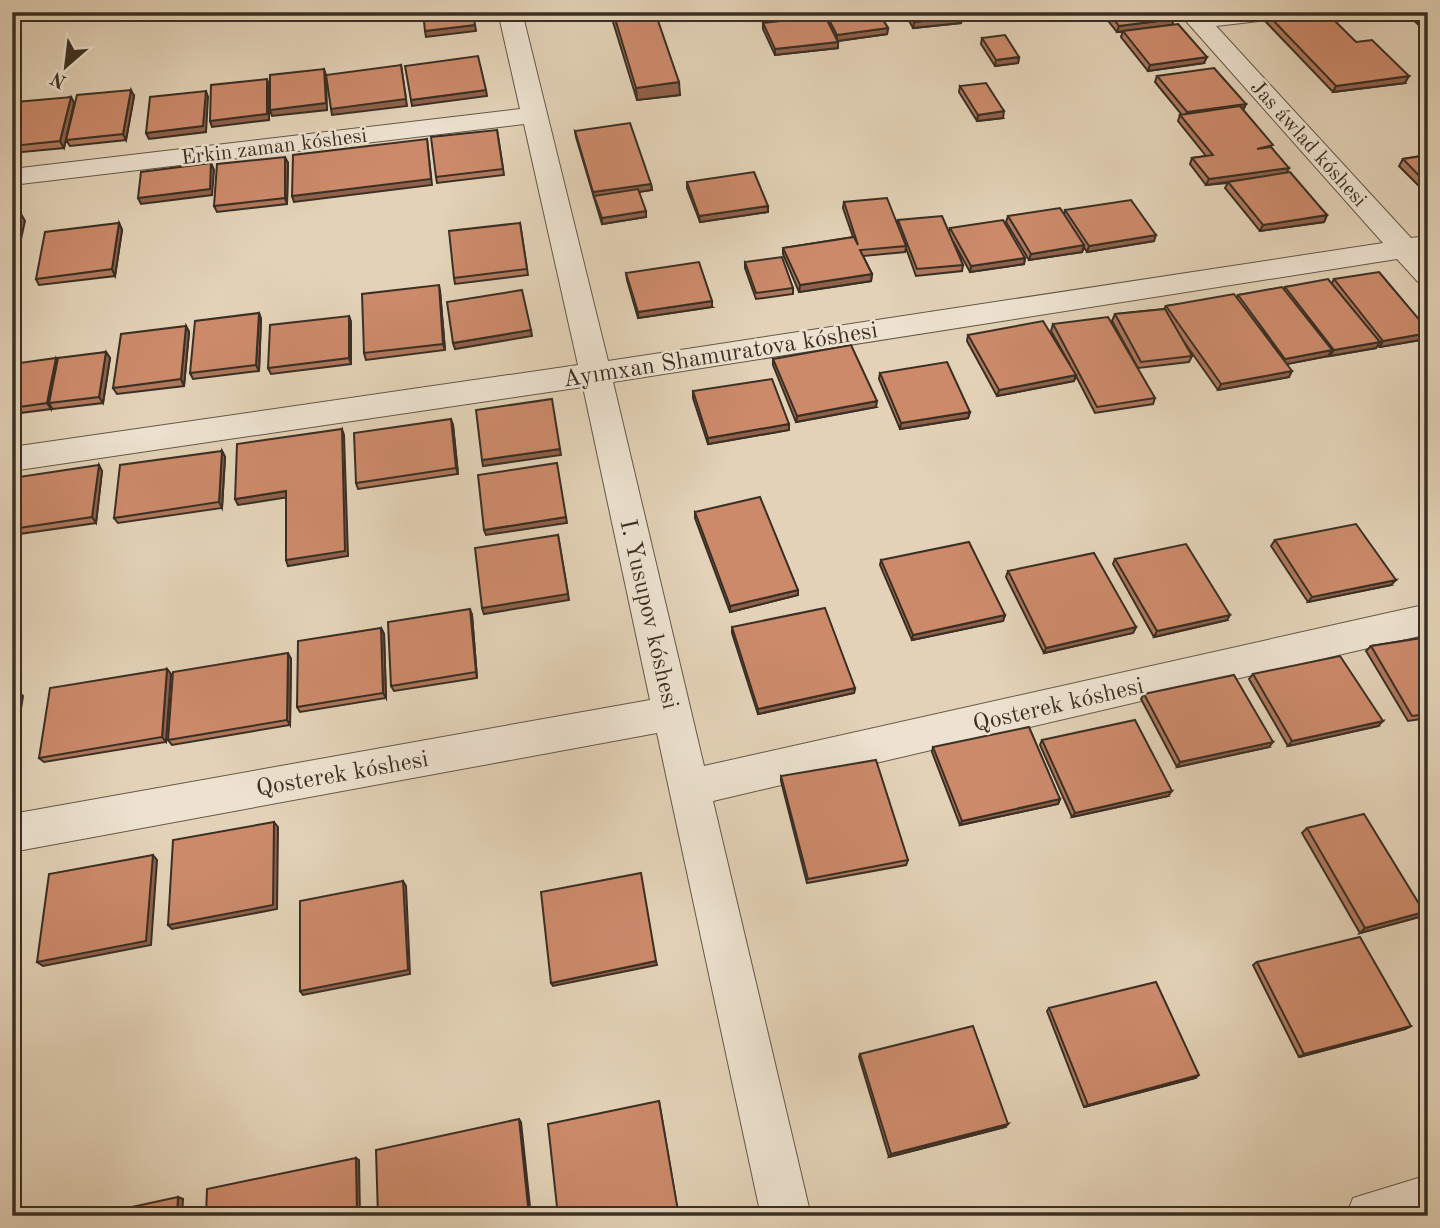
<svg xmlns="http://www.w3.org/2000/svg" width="1440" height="1228" viewBox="0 0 1440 1228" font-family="'Old Standard TT',serif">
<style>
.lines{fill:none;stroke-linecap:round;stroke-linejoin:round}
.street-casing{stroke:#645849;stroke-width:2}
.street{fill:#ede2d0;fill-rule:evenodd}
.wall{fill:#af775c;stroke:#3a2f24;stroke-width:2}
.shaded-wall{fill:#8f614b;stroke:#3a2f24;stroke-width:2}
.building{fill:#cc8a6b;stroke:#3a2f24;stroke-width:2}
.labels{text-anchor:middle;stroke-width:5;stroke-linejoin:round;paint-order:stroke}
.far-street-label{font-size:21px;fill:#3a2f24;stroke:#ede2d0}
.street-label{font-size:24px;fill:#3a2f24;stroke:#ede2d0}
</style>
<rect width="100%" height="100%" fill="#e3d2b7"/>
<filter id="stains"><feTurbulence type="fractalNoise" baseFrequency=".00286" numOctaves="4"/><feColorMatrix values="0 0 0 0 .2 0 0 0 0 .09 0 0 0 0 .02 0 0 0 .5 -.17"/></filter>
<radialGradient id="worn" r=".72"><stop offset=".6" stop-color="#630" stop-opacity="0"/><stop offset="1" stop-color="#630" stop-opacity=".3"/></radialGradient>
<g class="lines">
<defs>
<path id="street" d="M498,12H522L608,361L1383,243L1178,12H1289L1285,17L1277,19L1216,26L1411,238L1428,236V284L1418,282L1397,259L613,382L704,766L1428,604V634L713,801L811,1216H761L657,733L12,852V814L650,700L583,387L12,471V447L578,365L524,124L12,185V169L520,109Z
M1428,1175V1216H1346L1353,1198Z"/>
</defs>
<use href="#street" class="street-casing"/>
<use href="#street" class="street"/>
</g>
<path class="wall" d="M12,12H37L12,14Z
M610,12H655L680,95L637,100Z
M821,12H878L888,28L887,34L838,41V48L775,55L763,29V23L823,16Z
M904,12H959L962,17L961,23L913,28Z
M1101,12H1168L1174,19L1172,25L1204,63L1148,71L1121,37L1123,31L1135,29L1117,32Z
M1405,12H1428V34Z
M1269,16L1356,42L1405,83L1333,92L1266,22Z
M982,38L1019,57L1018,63L995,66L981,44Z
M1157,76L1246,104L1243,110L1272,148L1287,172L1327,215L1324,222L1260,231L1225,188L1228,183L1206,185L1190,164L1192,158L1206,156L1178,121L1180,115H1182L1155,82Z
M960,86L1003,118L977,121L959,92Z
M134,96L126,140L70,146L66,140Z
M71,97L74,103L64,148L12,153V114Z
M497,130L504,175L437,183L436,177Z
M575,131L651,184L652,190L639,192L646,217L602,224L576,137Z
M1428,155V195L1399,166L1403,159Z
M288,163L287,204L217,212L214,206Z
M687,182L768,206V212L700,222L687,188Z
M844,202L897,225L898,220L949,232L950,228L1025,258L1024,264L970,272L953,241L963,265L962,271L916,276L906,248L905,252L863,256L872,274L871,281L799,292L783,254V248L853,237L843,208Z
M1065,210L1154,241L1087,252L1084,247L1082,252L1029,260L1006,222L1008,216L1064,215Z
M119,223L122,230L115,276L39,285L36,279Z
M520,223L528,275L455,284L454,278Z
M745,262L793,288V294L756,299L745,268Z
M626,273L712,307L638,318L627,280Z
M1334,279L1428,330V337L1426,339L1380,347L1378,345L1376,348L1330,356L1329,355L1328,356L1287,364L1289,377L1218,390L1180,336L1192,356L1189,362L1138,368L1112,321L1115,314L1164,309L1166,306L1237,297L1238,295L1284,289L1285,287L1332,283Z
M440,291L445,350L366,360L364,353Z
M259,313L261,319L259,371L193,379L190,373Z
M349,316L351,322V364L271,374L268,368Z
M1053,324L1155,398L1153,404L1095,413L1076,376L1074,381L997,396L967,341L968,335L1069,363L1051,331Z
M186,326L189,332L184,386L117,394L113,388Z
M106,352L110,358L103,403L53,409L51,407V409L12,414V364L58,361Z
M773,359L876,407L796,422L773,365Z
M880,373L970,412L968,418L900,429L879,379Z
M693,391L789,424V430L708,444L693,398Z
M453,425L458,474L358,489L356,483Z
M222,451L225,457L222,508L118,523L114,518Z
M102,471L96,523L12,535V478Z
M695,512L798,590V595L730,612L695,518Z
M1275,540L1391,585L1308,602L1271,546Z
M1115,559L1227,620L1154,637L1113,564Z
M881,560L1005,615L1003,621L912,640L880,565Z
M1008,571L1136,627L1133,633L1044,653L1006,577Z
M472,615L477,678L394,691L391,686Z
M732,627L855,688L854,693L758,714L732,633Z
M381,628L384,634L386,698L300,712L297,707Z
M1428,637V718L1408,721L1366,651L1371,646Z
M291,659L290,725L172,745L168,740Z
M167,669L171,674L166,742L44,762L39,758Z
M1253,674L1378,726L1288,746L1249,679Z
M1144,694L1269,747L1177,767L1141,699Z
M1042,740L1168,796L1072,817L1040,745Z
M933,747L1060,799L1058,804L960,825L932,752Z
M781,776L908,860L906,865L807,883L781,781Z
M1307,828L1419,917L1360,933L1302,833Z
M1257,962L1411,1026L1405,1029L1299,1057L1253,965Z
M1049,1008L1195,1078L1084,1107L1047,1011Z
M860,1054L1005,1127L889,1157L859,1057Z"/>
<path class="shaded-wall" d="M962,17L961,23L913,28L914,22Z
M1174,19L1172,25L1117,32L1119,26Z
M475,25L476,31L426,37L425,31Z
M888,28L887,34L837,41V35Z
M838,42V48L775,55V49Z
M1019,57L1018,63L995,66L996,60Z
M1207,57L1204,63L1148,71L1150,65Z
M401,65L407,106L332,115L331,109Z
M324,69L326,75L327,110L272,116L270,110Z
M1409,76L1405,83L1333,92L1336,86Z
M267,79L269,85V120L212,127L210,121Z
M679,82L680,95L637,100L636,88Z
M131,90L134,96L126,140L123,134Z
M486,90L487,96L412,106L411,100Z
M206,91L208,97L206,132L149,139L146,133Z
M71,97L74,103L64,148L60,141Z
M1246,104L1243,110L1185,118L1187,112Z
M1004,111L1003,118L977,121L978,115Z
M427,139L432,185L294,202L292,196Z
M285,157L288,163L287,204L285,198Z
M211,163L214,170L212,195L141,204L138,198Z
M1289,168L1286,174L1206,185L1209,179Z
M651,184L652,190L594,198L593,192Z
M768,206V212L700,222L699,216Z
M646,211V217L602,224V218Z
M21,214L25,221L15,266L12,262V254Z
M1327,215L1324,222L1260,231L1263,225Z
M119,223L122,230L115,276L112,269Z
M1156,235L1154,241L1087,252L1089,246Z
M1084,245L1082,252L1029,260L1031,254Z
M1025,258L1024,264L970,272L971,266Z
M872,274L871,281L799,292L800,285Z
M439,285L440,291L445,350L443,344Z
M712,301V307L638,318V312Z
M259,313L261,319L259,371L256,365Z
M349,316L351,322V364L349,358Z
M186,326L189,332L184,386L181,379Z
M531,330L532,336L455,349L453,343Z
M1428,333L1426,339L1380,347L1383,341Z
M1380,342L1376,348L1330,356L1334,350Z
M1332,350L1328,356L1282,365L1285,359Z
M106,352L110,358L103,403L99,397Z
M56,358L60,364L49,403L51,407V409L47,403Z
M1292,371L1289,377L1218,390L1221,384Z
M1076,375L1074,381L997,396L999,390Z
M877,401L876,407L796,422L797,416Z
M970,412L968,418L900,429L901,423Z
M451,419L453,425L458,474L456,468Z
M789,424V430L708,444V438Z
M342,429L344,435L348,556L288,566L286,560Z
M560,449L561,455L483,466L482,460Z
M222,451L225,457L222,508L219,502Z
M99,465L102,471L96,523L92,517Z
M286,491L289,497L238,505L235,499Z
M566,517L567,523L486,535L484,530Z
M558,535L569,600L484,614L482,608Z
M1396,580L1391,585L1308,602L1312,597Z
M798,590V595L730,612V606Z
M470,609L472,615L477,678L476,672Z
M1005,615L1003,621L912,640L913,635Z
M1230,615L1227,620L1154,637L1157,631Z
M1136,627L1133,633L1044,653L1046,648Z
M381,628L384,634L386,698L383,693Z
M288,653L291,659L290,725L287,720Z
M167,669L171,674L166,742L162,737Z
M855,688L854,693L758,714V709Z
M18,691L23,696L12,766V727Z
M1383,721L1378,726L1288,746L1292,741Z
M1273,742L1269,747L1177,767L1180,762Z
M1172,791L1168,796L1072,817L1075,813Z
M1060,799L1058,804L960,825L962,821Z
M274,822L278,827L277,909L172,929L168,925Z
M153,855L157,860L151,945L43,966L37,962Z
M403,881L406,886L410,974L303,995L300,991Z
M1424,912L1419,917L1360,933L1365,928Z
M656,961L657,965L553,986L551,983Z
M1411,1026L1405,1029L1299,1057L1304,1054Z
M1199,1075L1195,1078L1084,1107L1088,1105Z
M659,1101L678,1213L666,1216H657Z
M519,1119L521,1122L531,1216H529Z
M1008,1124L1005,1127L889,1157L891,1154Z
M356,1158L359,1160L360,1216H357Z
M178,1197L183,1199L182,1216H177Z"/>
<path class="building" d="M423,12H473L475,25L425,31Z
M613,12H655L679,82L636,88Z
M825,12H878L888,28L837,35Z
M908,12H959L962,17L914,22Z
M1108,12H1168L1174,19L1119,26Z
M1299,12H1326L1356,42L1372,40L1409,76L1336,86L1269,16Z
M1414,12H1428V25Z
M825,16L838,42L775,49L763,23Z
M1178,24L1207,57L1150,65L1123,31Z
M1005,35L1019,57L996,60L982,38Z
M478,56L486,90L411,100L405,66Z
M401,65L406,99L331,109L326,75Z
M1214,68L1246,104L1187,112L1157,76Z
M324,69L326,103L270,110V75Z
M267,79V114L210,121L211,85Z
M986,83L1004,111L978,115L960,86Z
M131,90L123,134L66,140L77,95Z
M206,91L203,126L146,133L150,97Z
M71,97L60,141L12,146V114L16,102Z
M1240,106L1273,145L1257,149L1271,147L1289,168L1209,179L1192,158L1213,155L1180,115Z
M630,123L651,184L593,192L575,131Z
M497,130L503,169L436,177L431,137Z
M427,139L431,179L292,196L293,155Z
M1428,155V185L1403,159Z
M285,157V198L214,206L217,164Z
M211,163L210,189L138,198L141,172Z
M754,172L768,206L699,216L687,182Z
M1290,172L1327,215L1263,225L1228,182Z
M638,189L646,211L602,218L594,196Z
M887,198L906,246L860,250L872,274L800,285L783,248L854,237L858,245L844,202Z
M1131,200L1156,235L1089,246L1065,210Z
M1060,208L1084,245L1031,254L1008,216Z
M21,214L12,254V215Z
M942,216L963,265L917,269L898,220Z
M1003,220L1025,258L971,266L950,228Z
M119,223L112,269L36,279L45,232Z
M520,223L527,269L454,278L449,231Z
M782,257L793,288L756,293L745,262Z
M699,262L712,301L638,312L626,273Z
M1379,272L1428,330V333L1383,341L1334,279Z
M1328,279L1380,342L1334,350L1285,287Z
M439,285L443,344L364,353L362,294Z
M1282,287L1332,350L1285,359L1238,295Z
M522,290L531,330L453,343L447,302Z
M1234,294L1292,371L1221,384L1166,306Z
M1165,309L1192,356L1141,362L1115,314Z
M259,313L256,365L190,373L195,321Z
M349,316V358L268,368L270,325Z
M1108,317L1155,398L1097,407L1053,324Z
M1043,321L1076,375L999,390L968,335Z
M186,326L181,379L113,388L121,334Z
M851,345L877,401L797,416L773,359Z
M106,352L99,397L49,403L58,358Z
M56,358L47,403L12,408V364Z
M947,362L970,412L901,423L880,373Z
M772,379L789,424L708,438L693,391Z
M552,399L560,449L482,460L476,410Z
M451,419L456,468L356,483L354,433Z
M342,429L345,551L286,560V491L235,499L237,444Z
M222,451L219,502L114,518L120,465Z
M557,463L566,517L484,530L478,475Z
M99,465L92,517L12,529V478Z
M760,497L798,590L730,606L695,512Z
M1356,524L1396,580L1312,597L1275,540Z
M558,535L568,594L482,608L475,548Z
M969,542L1005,615L913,635L881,560Z
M1186,544L1230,615L1157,631L1115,559Z
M1094,553L1136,627L1046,648L1008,571Z
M825,608L855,688L758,709L732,627Z
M470,609L476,672L391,686L388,622Z
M381,628L383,693L297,707L298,641Z
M1428,637V714L1412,716L1371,646Z
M288,653L287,720L168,740L173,672Z
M1340,656L1383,721L1292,741L1253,674Z
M167,669L162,737L39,758L50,688Z
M1234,675L1273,742L1180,762L1144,694Z
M18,691L12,727V692Z
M1135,720L1172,791L1075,813L1042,740Z
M1029,727L1060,799L962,821L933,747Z
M876,760L908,860L808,879L781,776Z
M1364,814L1424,912L1365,928L1307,828Z
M274,822L273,905L168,925L173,840Z
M153,855L146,941L37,962L49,874Z
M641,873L656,961L551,983L541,892Z
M403,881L408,970L300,991V901Z
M1360,937L1411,1026L1304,1054L1257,962Z
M1156,982L1199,1075L1088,1105L1049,1008Z
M973,1026L1008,1124L891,1154L860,1054Z
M659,1101L678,1211L657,1216H558L548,1124Z
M519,1119L529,1216H378L376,1150Z
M356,1158L357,1216H206L207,1189Z
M178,1197L177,1216H90Z"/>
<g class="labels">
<g class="far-street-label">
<text transform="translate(1309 143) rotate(48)" y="7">Jas áwlad kóshesi</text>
<text transform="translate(274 146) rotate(-7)" y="7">Erkin zaman kóshesi</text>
</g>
<g class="street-label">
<text transform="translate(720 354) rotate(-9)" y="8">Ayımxan Shamuratova kóshesi</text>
<text transform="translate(650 614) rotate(77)" y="8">I. Yusupov kóshesi</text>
<text transform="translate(1058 704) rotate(-13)" y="8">Qosterek kóshesi</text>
<text transform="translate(342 773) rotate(-10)" y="8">Qosterek kóshesi</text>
</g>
</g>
<rect width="1440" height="1228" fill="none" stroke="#e3d2b7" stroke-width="42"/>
<rect x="14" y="14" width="1412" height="1200" fill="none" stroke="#3a2f24" stroke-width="3.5"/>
<rect x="21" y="21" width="1398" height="1186" fill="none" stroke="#3a2f24" stroke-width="2"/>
<g transform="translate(66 66) rotate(208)" stroke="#ede2d0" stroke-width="5" paint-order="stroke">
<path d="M0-5L12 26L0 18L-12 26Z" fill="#3a2f24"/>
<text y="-10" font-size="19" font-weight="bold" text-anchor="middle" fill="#3a2f24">N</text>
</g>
<rect width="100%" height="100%" filter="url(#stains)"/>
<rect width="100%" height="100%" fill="url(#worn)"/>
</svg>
